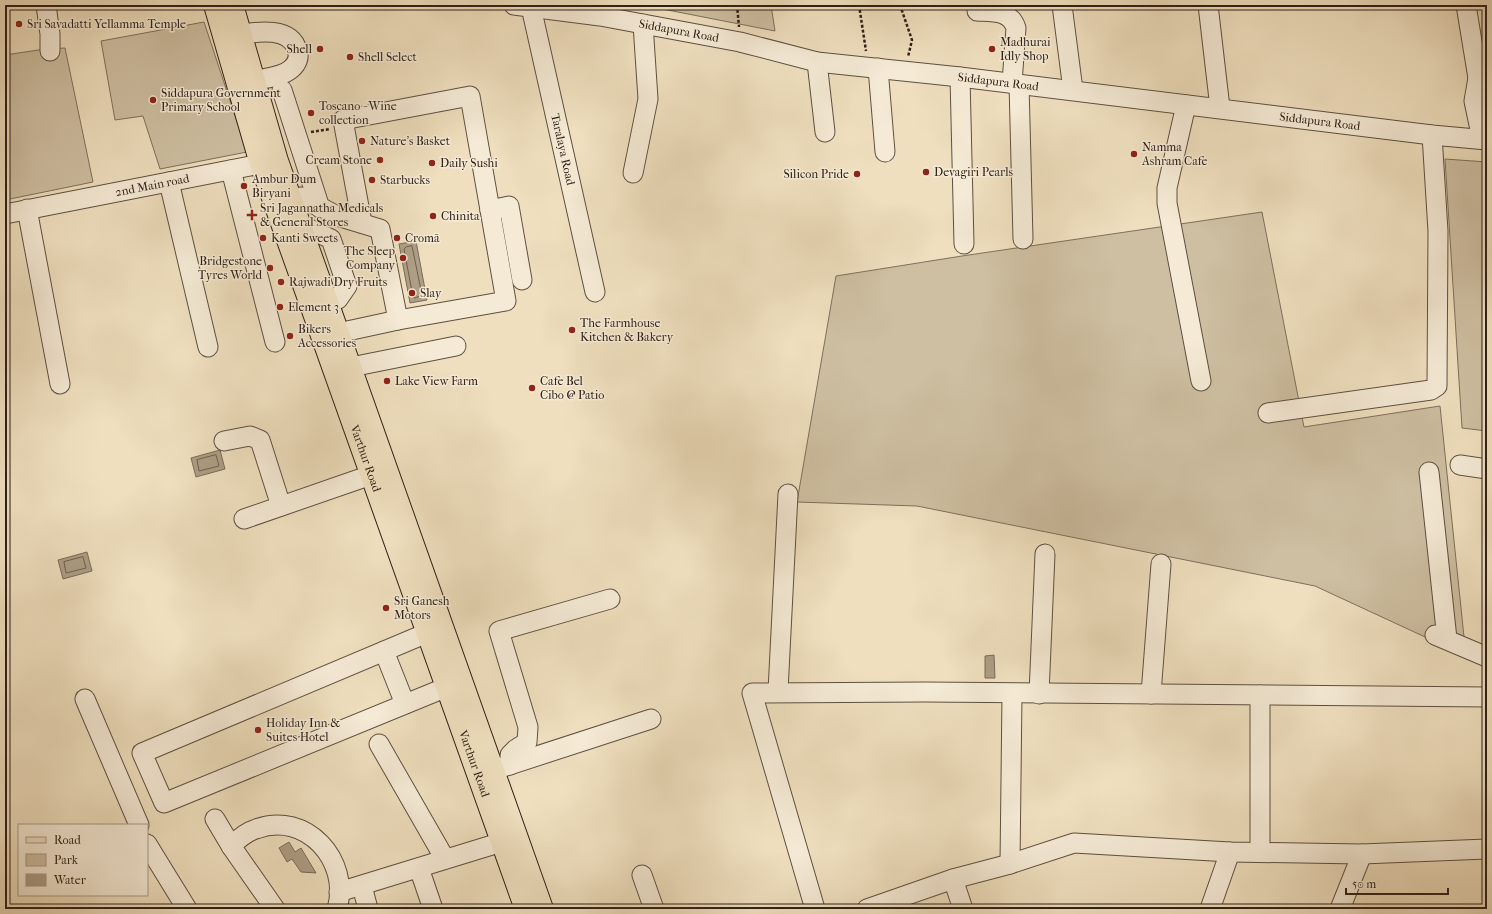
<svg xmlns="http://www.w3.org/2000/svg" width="1492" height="914" viewBox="0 0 1492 914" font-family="'IM FELL French Canon',serif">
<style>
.green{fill:#cebfa2;stroke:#7e705c}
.water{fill:#ad9e85;stroke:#7a6c59}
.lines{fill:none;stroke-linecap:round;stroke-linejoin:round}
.shore{stroke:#6e5f4e;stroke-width:1}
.minor-casing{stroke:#5e5041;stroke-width:21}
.major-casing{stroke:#2e2017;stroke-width:24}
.path{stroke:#2e2017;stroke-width:2.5;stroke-dasharray:3 2;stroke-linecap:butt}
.minor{stroke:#f5ead5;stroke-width:19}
.major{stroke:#efdfbe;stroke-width:22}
.poi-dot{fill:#8f2418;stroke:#f5ead5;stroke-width:1.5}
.labels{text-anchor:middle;stroke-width:3;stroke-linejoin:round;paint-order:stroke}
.poi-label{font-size:12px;fill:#2e2017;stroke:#f5ead5;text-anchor:start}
.street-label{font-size:12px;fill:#2e2017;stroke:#f5ead5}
</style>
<rect width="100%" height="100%" fill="#efdfbe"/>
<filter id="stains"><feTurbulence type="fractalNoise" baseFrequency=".005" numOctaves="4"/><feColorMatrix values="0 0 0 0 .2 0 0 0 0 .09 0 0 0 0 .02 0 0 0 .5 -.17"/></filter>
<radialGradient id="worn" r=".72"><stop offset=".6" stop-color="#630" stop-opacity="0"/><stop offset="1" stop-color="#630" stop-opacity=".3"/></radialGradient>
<path class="green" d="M642,5H771L775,31Z
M204,22L247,152L160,169L143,116L115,120L101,41Z
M65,48L93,182L5,200V55L45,49Z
M1445,159L1487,162V431L1462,428Z
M1262,212L1304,427L1440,406L1466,656L1315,586L917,506L797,502L836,276L962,256Z"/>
<path class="water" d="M416,241L427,300L410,303L399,244Z
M220,450L225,469L196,477L191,458Z
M87,552L92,571L63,579L58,560Z
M994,655L995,678H985V656Z
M289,842L295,852L301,848L316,873L301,872L292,859L287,862L279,848Z"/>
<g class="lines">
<path class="shore" d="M412,246L422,295L415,298L413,297L404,249L406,247Z
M216,455L219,466L199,471L197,460Z
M83,557L86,568L66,573L64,562Z"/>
<defs>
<g id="minor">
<path d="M46,5L50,34V51"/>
<path id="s1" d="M514,5L600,16L740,42L817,62L960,77L1432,135L1487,140"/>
<path d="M1062,5L1073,90"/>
<path d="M1208,5L1220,108"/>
<path d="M1466,5L1478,78L1487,95"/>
<path id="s2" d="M531,7L595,292"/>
<path d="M977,11C993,12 1010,10 1016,28L1012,83"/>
<path d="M240,35C258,31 291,27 297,50C300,57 297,64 291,69C282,77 264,78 253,81"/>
<path d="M817,62L825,132"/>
<path d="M878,68L885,152"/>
<path d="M960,77L964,244"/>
<path d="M1478,78L1474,101L1482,139"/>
<path d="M1019,84L1023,239"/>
<path d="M282,90L320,208"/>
<path d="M1186,105L1167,188V203L1201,381"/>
<path d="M231,170L275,342"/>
<path d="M633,173L648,99L643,24"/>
<path d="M169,182L208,347"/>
<path d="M292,199L301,197L337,216L380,229L398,320L338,333"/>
<path d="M27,209L60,384"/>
<path d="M490,210L509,206L522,280"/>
<path id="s3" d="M5,214L276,161"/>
<path d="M362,223L343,120L470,96L506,301L398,320"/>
<path d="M303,231L312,230L331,239L347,286L338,299L328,304"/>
<path d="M351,367L456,346"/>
<path d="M1268,413L1431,390L1437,386L1438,231L1432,135"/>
<path d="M224,441L250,436L260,440L281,506"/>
<path d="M1460,465L1487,469"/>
<path d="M1429,472L1447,639"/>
<path d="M244,519L371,475"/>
<path d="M427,633L142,753L164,803L447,687"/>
<path d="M1435,635L1487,657"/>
<path d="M384,651L405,704"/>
<path d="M778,691L788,494"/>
<path d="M1039,694L1045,554"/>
<path d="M1151,694L1161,564"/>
<path d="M85,699L139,825"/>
<path d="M379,744L445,859"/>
<path d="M510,765V755L516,749L527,742L528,727L499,631L610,599"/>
<path d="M500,768L651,719"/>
<path d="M215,819L231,846L275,909"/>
<path d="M147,844L187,909"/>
<path d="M231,846C238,839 246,832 256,829C306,810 351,861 337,909"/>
<path d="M1260,852V695"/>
<path d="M1010,864L1012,694"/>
<path d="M419,868L433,909"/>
<path d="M642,875L654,909"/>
<path d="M953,879L963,909"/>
<path d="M362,886L368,909"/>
<path d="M339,892L502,842"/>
<path d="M815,909L752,693L924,692L1487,697"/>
<path d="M867,909L953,879L1010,864L1074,843L1230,852L1362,854L1487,849"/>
<path d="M1210,909L1230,852"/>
<path d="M1340,909L1362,854"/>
</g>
<g id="major">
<path id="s4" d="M215,5L261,164L526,909"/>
<path d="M232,5L277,161L542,909"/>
</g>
</defs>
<use href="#minor" class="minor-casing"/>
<use href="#major" class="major-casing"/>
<path class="path" d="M737,5L739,27
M859,5L866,51
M900,5L912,40L908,57
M311,132L330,129"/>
<use href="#minor" class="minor"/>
<use href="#major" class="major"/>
</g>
<g class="poi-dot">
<circle cx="19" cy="24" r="4"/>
<circle cx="320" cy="49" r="4"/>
<circle cx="992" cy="49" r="4"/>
<circle cx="350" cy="57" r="4"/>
<circle cx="153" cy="100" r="4"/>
<circle cx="311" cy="113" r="4"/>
<circle cx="362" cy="141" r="4"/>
<circle cx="1134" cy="154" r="4"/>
<circle cx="380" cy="160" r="4"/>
<circle cx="432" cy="163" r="4"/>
<circle cx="926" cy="172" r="4"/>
<circle cx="857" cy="174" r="4"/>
<circle cx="372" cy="180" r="4"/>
<circle cx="244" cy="186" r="4"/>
<path d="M250 209h4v4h4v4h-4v4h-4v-4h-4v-4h4z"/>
<circle cx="433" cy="216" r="4"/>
<circle cx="263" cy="238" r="4"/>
<circle cx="397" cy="238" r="4"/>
<circle cx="403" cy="258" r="4"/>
<circle cx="270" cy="268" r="4"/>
<circle cx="281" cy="282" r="4"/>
<circle cx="412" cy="293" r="4"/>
<circle cx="280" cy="307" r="4"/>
<circle cx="572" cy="330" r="4"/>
<circle cx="290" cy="336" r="4"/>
<circle cx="387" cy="381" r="4"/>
<circle cx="532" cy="388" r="4"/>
<circle cx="386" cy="608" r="4"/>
<circle cx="258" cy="730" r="4"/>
</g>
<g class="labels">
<g class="poi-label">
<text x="27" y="28">Sri Savadatti Yellamma Temple</text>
<text x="1000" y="46">Madhurai<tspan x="1000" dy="14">Idly Shop</tspan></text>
<text x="312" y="53" text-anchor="end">Shell</text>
<text x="358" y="61">Shell Select</text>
<text x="161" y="97">Siddapura Government<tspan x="161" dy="14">Primary School</tspan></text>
<text x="319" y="110">Toscano - Wine<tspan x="319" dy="14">collection</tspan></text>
<text x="370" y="145">Nature's Basket</text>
<text x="1142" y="151">Namma<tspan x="1142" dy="14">Ashram Cafe</tspan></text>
<text x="372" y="164" text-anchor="end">Cream Stone</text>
<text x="440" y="167">Daily Sushi</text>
<text x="934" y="176">Devagiri Pearls</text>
<text x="849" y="178" text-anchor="end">Silicon Pride</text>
<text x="252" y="183">Ambur Dum<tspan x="252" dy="14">Biryani</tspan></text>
<text x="380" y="184">Starbucks</text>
<text x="260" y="212">Sri Jagannatha Medicals<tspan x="260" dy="14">&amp; General Stores</tspan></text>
<text x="441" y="220">Chinita</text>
<text x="271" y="242">Kanti Sweets</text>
<text x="405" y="242">Cromā</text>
<text x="395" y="255" text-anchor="end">The Sleep<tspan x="395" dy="14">Company</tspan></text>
<text x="262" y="265" text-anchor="end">Bridgestone<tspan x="262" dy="14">Tyres World</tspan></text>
<text x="289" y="286">Rajwadi Dry Fruits</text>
<text x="420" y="297">Slay</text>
<text x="288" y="311">Element 3</text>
<text x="580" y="327">The Farmhouse<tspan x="580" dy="14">Kitchen &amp; Bakery</tspan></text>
<text x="298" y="333">Bikers<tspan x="298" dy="14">Accessories</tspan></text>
<text x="395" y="385">Lake View Farm</text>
<text x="540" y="385">Cafe Bel<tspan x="540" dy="14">Cibo @ Patio</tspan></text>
<text x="394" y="605">Sri Ganesh<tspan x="394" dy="14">Motors</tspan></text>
<text x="266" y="727">Holiday Inn &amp;<tspan x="266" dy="14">Suites Hotel</tspan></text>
</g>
<g class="street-label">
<text dy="4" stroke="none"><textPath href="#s1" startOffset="167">Siddapura Road</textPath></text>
<text dy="4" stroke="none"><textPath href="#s1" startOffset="491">Siddapura Road</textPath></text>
<text dy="4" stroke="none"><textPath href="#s1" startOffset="815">Siddapura Road</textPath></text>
<text dy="4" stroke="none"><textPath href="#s2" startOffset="146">Taralaya Road</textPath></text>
<text dy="4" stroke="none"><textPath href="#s3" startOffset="150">2nd Main road</textPath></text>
<text dy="4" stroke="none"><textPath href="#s4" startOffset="478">Varthur Road</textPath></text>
<text dy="4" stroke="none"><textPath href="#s4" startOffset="802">Varthur Road</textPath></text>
</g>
</g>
<rect width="1492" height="914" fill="none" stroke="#efdfbe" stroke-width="20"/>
<rect x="6" y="6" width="1480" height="902" fill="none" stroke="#2e2017" stroke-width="2"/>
<rect x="10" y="10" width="1472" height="894" fill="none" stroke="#2e2017"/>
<rect x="18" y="824" width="130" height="72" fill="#f5ead5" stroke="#a59989"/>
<rect x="26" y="837" width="20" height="6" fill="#efdfbe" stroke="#a59989"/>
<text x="54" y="844" font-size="12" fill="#2e2017">Road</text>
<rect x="26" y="854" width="20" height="12" fill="#cebfa2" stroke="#a59989"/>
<text x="54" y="864" font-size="12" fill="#2e2017">Park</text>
<rect x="26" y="874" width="20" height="12" fill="#ad9e85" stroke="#a59989"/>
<text x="54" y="884" font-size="12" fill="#2e2017">Water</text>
<path d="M1346 888v6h102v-6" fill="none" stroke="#2e2017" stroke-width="2"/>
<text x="1352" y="888" font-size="12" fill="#2e2017" stroke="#f5ead5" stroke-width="3" paint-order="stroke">50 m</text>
<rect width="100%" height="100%" filter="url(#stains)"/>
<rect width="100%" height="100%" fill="url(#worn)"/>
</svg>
